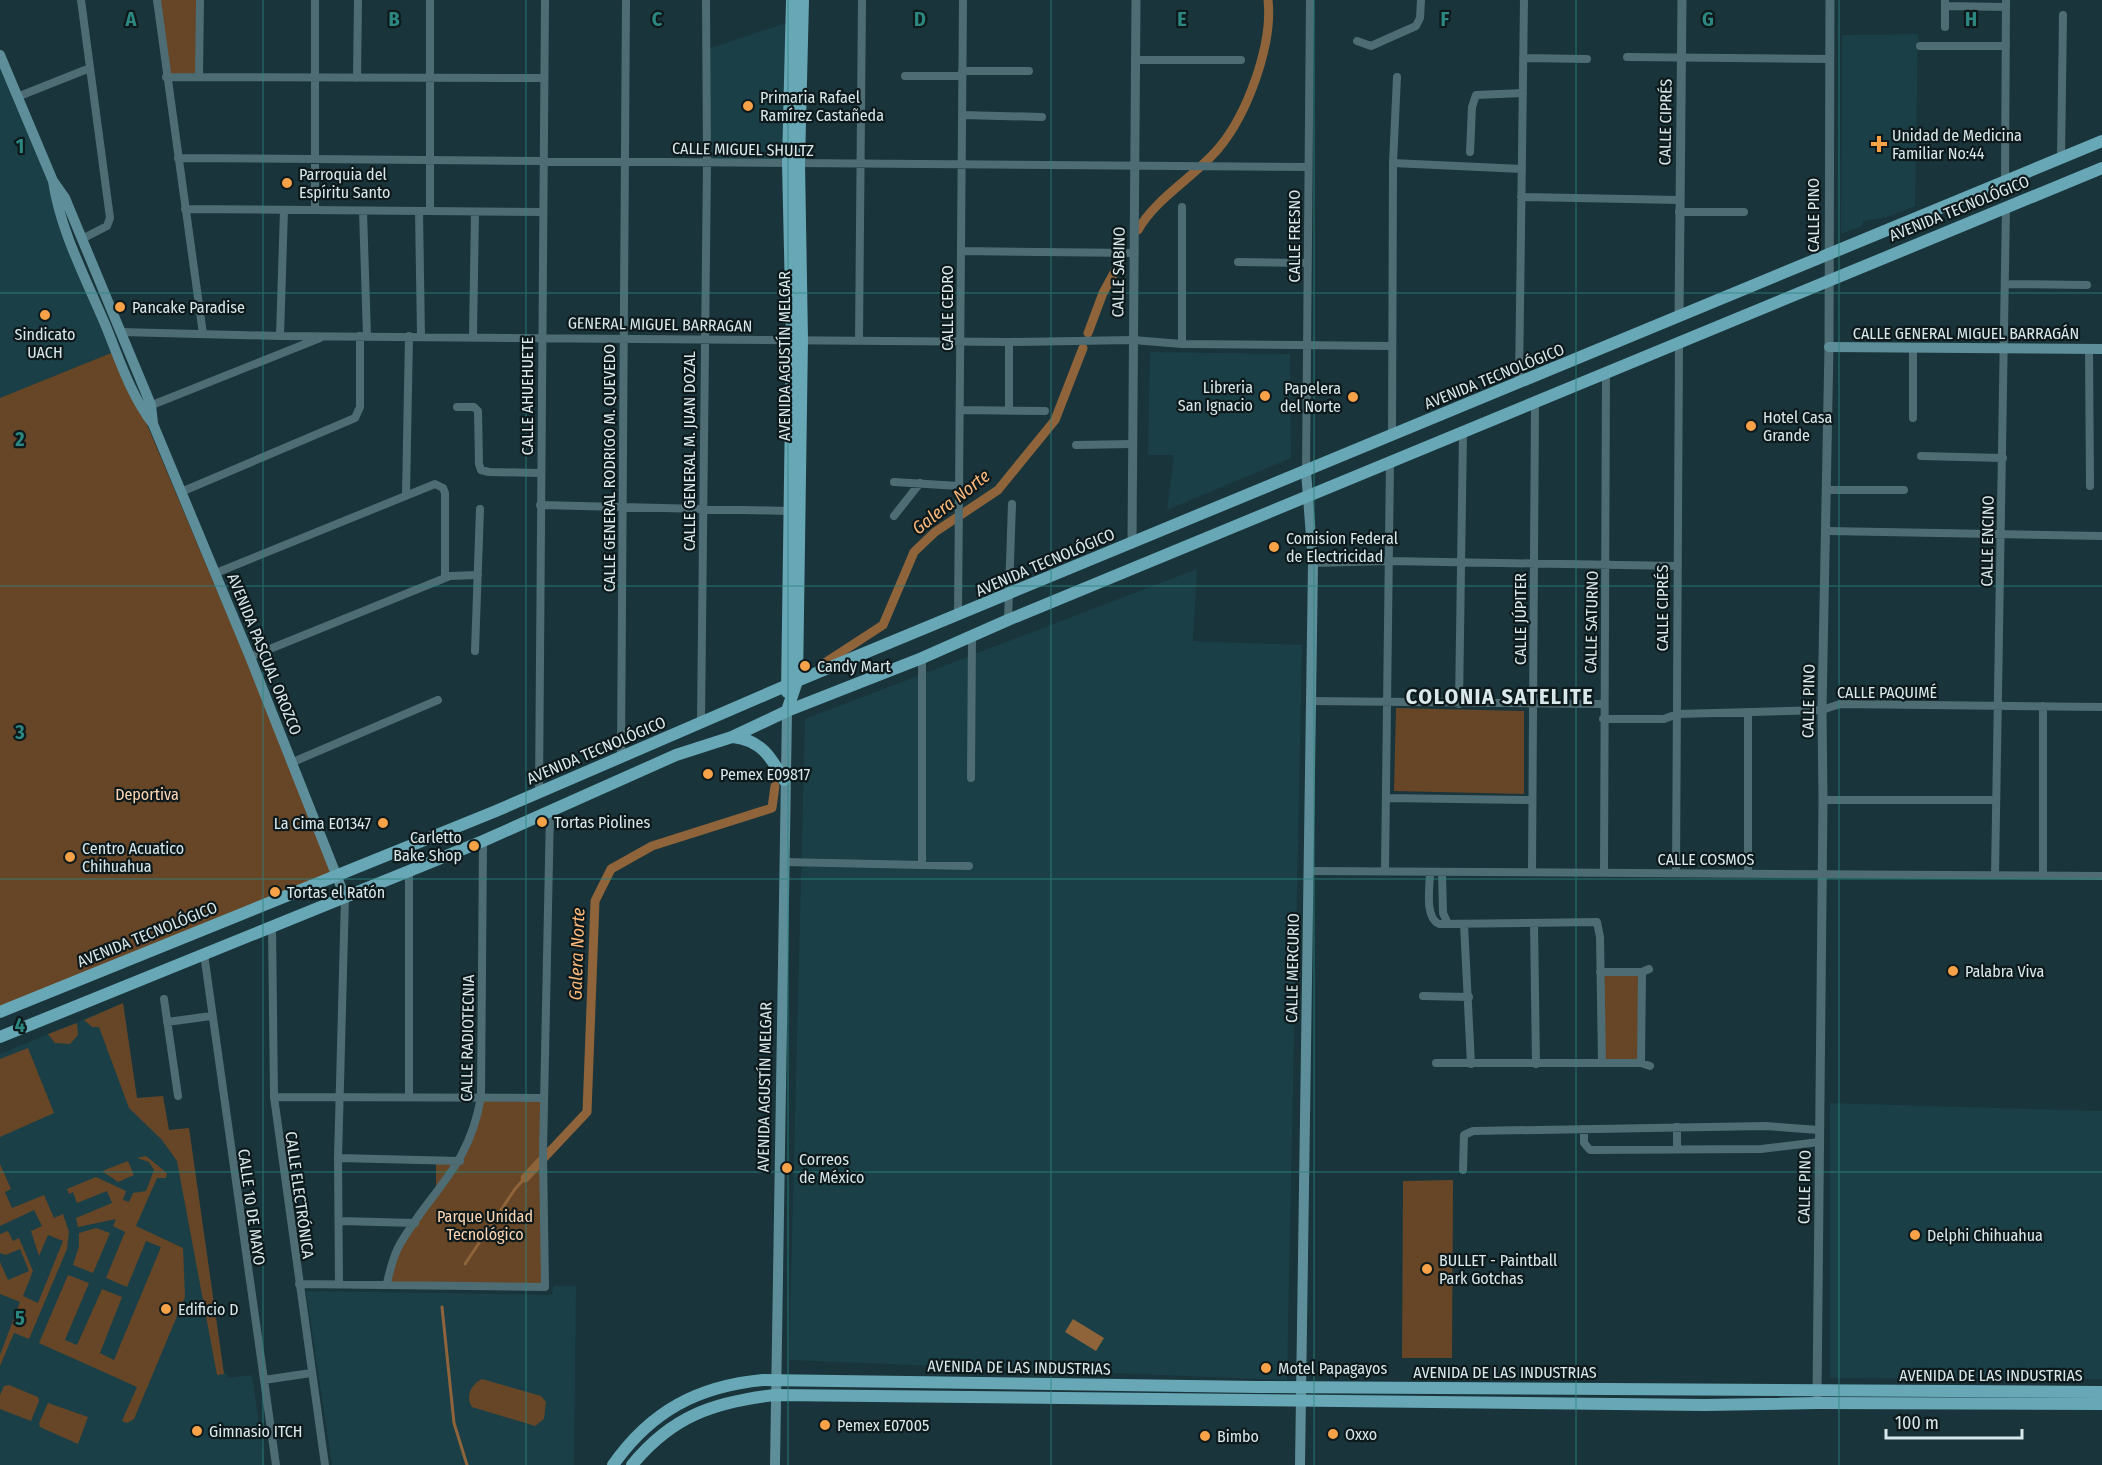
<svg xmlns="http://www.w3.org/2000/svg" width="2102" height="1465" viewBox="0 0 2102 1465" font-family="'Fira Sans Condensed',sans-serif">
<style>
.built{fill:#1a3f47}
.green{fill:#664626}
.water{fill:#8f643a}
.lines{fill:none;stroke-linecap:round;stroke-linejoin:round}
.stream{stroke:#8f643a;stroke-width:3}
.canal{stroke:#8f643a;stroke-width:9}
.minor{stroke:#4e6c73;stroke-width:8}
.tertiary{stroke:#4e6c73;stroke-width:9}
.secondary{stroke:#5d8e99;stroke-width:10}
.primary{stroke:#68a7b6;stroke-width:12}
.grid{fill:none;stroke:#2d8781;stroke-width:1.5;stroke-opacity:0.55}
.poi-dot{fill:#f7a149;stroke:#0e191c;stroke-width:2}
.labels{text-anchor:middle;stroke-width:4.5;stroke-linejoin:round;paint-order:stroke}
.poi-label{font-size:16px;fill:#d8e8eb;stroke:#0e191c;text-anchor:start}
.street-label{font-size:16px;fill:#d8e8eb;stroke:#0e191c}
.park-label{font-size:16px;fill:#ffd6b2;stroke:#0e191c}
.water-label{font-size:18px;font-style:italic;fill:#fcb97a;stroke:#0e191c}
.district-label{font-size:22px;font-weight:bold;letter-spacing:1.5px;fill:#d8e8eb;stroke:#0e191c}
.grid-label{font-size:20px;text-anchor:middle;font-weight:bold;fill:#2d8781;stroke:#0e191c;stroke-width:4.5;stroke-linejoin:round;paint-order:stroke}
</style>
<rect width="100%" height="100%" fill="#19343a"/>
<path class="built" d="M792,21L788,163L707,161L705,50Z
M1918,34L1915,206L1887,217L1863,221L1862,226L1841,234L1842,35Z
M0,55L116,351L0,398Z
M1150,352L1290,354L1291,458L1167,510L1174,455H1148Z
M1197,569L1193,641L1302,645L1287,1380L789,1360L805,719Z
M123,1003L137,1098L163,1096L169,1130L189,1128L224,1373H227L228,1378L252,1375L265,1465H0V1054Z
M1830,1103L2102,1111V1379L1830,1378Z
M553,1286H576L574,1465H332L306,1291L552,1295Z"/>
<path class="green" d="M157,0H200L199,77H166Z
M116,351L337,875L0,1013V398Z
M1396,708L1524,711V794L1394,791Z
M1600,972H1642L1641,1063H1602Z
M123,1003L137,1098L163,1096L169,1130L189,1128L224,1374L217,1375L177,1161L162,1140L129,1108L99,1027H92L84,1020Z
M77,1023L78,1035L70,1044L55,1043L48,1034Z
M28,1048L54,1113L0,1137V1059Z
M482,1097L542,1100L544,1287L384,1283L397,1245L440,1185L436,1186V1161H455L470,1136Z
M146,1156L167,1173L166,1178H157L136,1226L183,1248L185,1297L134,1419L127,1423L122,1421L137,1387L39,1343L68,1275L89,1283L65,1340L77,1345L102,1289L122,1297L100,1353L114,1360L161,1247L146,1241L127,1287L106,1278L125,1232L113,1226L116,1219L78,1227L76,1218L112,1203L107,1191L77,1203L73,1192L69,1194L67,1189L96,1177L126,1191L123,1200L129,1202L133,1193L146,1191L154,1170L149,1162L137,1158Z
M128,1161L134,1175L118,1182L102,1171Z
M0,1164L11,1189L5,1192L12,1208L44,1195L54,1218L63,1214L69,1232L67,1249L29,1339L14,1333L0,1366V1355L20,1302L0,1294V1262L8,1280L29,1271L20,1249L6,1255L0,1253V1234L8,1231L13,1241L19,1238L33,1271L23,1296L38,1303L63,1241L48,1235L39,1256L31,1231L42,1226L34,1210L0,1226Z
M1453,1180L1452,1358H1402L1403,1181Z
M96,1228L110,1233L93,1273L73,1265L79,1246V1233Z
M482,1379L541,1396L546,1402L544,1419L535,1426L472,1407C465,1397 471,1384 482,1379Z
M9,1385L38,1397L39,1401L31,1421L0,1409V1395L4,1386Z
M48,1403L88,1417L78,1444L40,1427L39,1423Z"/>
<path class="water" d="M1073,1319L1104,1338L1096,1351L1065,1332Z"/>
<g class="lines">
<path class="stream" d="M465,1264L515,1189L525,1178
M442,1307L454,1423L467,1465"/>
<path class="canal" d="M1138,230C1156,198 1193,178 1218,149C1247,115 1273,45 1268,0
M1088,333L1103,293L1121,260
M823,664L883,625L914,552L935,532L998,490L1055,420L1083,348
M525,1178L587,1112L595,901L611,869L652,846L772,808L775,786"/>
<path class="minor" d="M81,0L110,218L107,226L82,239
M157,0L203,334
M430,0V211
M1945,6L2006,7
M1945,27V0
M1357,41L1371,46L1416,26L1420,18L1421,0
M1920,46H2006
M1627,57L1829,59
M1523,58L1587,59
M1135,60H1241
M962,71H1029
M905,76H962
M166,77L544,78
M199,77L200,0
M357,78L358,0
M17,97L90,68
M962,115L1042,117
M1470,152L1472,107L1476,95L1523,93
M178,158L1308,167
M2061,159L2063,15
M1393,163L1522,169
M2005,181L2006,0
M1521,197L1679,200
M185,209L543,212
M315,210V0
M363,211L367,336
M419,211L421,336
M1679,212H1744
M961,251L1134,253
M1238,262L1308,263
M2005,284L2087,285
M121,332L280,336L1009,342L1133,340L1182,344L1392,346
M280,336L284,210
M473,336L475,212
M859,340L862,0
M1009,342V410
M1182,344V207
M2089,348L2090,486
M1519,383L1524,0
M147,407L320,338
M457,407H474L478,411L479,464L481,470L489,472L540,473
M960,410L1045,411
M1913,418V350
M1392,436L1393,163L1397,77
M1076,445L1132,444
M1921,456L2003,458
M1306,471L1310,0
M894,482L959,486
M1827,490H1904
M181,492L355,418L360,407V336
M406,494L409,336
M540,505L788,511
M894,516L920,483
M1827,531L2102,536
M1313,563L1389,561L1677,566
M216,573L435,484L443,488L445,493V578
M958,616L963,0
M1008,620L1012,504
M475,651L480,509
M250,657L450,576L478,575
M1311,701L1603,704
M1459,704L1463,432
M1603,719H1664L1677,714L1822,710L1840,704L2102,707
M701,723L707,161L706,0
M621,756L626,0
M293,762L438,700
M971,778L972,636
M539,792L545,0
M1386,798L1532,800
M1823,800H1996
M784,862L969,866
M922,865V658
M1309,871L2102,876
M1385,871L1390,461
M1604,871L1606,373
M1430,872C1430,886 1424,917 1439,924L1597,922L1600,937L1602,1063
M1442,872L1443,913L1448,924
M1532,872L1535,402
M1676,872L1679,344
M1748,873V714
M1995,875L2006,207
M2043,875V706
M1534,923L1536,1064
M1464,924L1471,1064
M272,926L274,1097L325,1465
M204,954L276,1465
M1600,972H1642L1649,969
M1423,996L1469,997
M164,999L178,1096
M167,1022L211,1016
M1436,1063H1641L1650,1066
M1641,1063L1642,972
M409,1096V871
M274,1097L544,1098
M1677,1127V1149
M1584,1129V1143L1590,1150L1761,1149L1819,1142
M338,1158L460,1161
M1463,1170L1464,1135L1473,1131L1765,1126L1819,1130
M339,1221L415,1223
M387,1283C390,1270 393,1256 400,1244C433,1188 469,1167 481,1097L483,841
M299,1284L545,1287L543,1153L550,811
M339,1284L338,1158L345,897
M264,1380L311,1373"/>
<path class="tertiary" d="M1679,317L1682,0
M1132,544L1136,0
M1817,1395L1823,800L1822,710L1829,347L1830,0"/>
<path class="secondary" d="M0,55L53,181L65,198L151,405L153,423
M53,181C60,230 86,279 105,324C119,358 130,394 153,424L250,657L345,897
M1829,347L2102,349
M775,1465L787,711
M1300,1465L1313,563L1306,471"/>
<path class="primary" d="M787,692L792,339L788,163L792,0
M787,711L797,681L802,339L799,163L803,0
M733,737C761,740 771,757 784,780
M0,1012L496,811L797,681L2102,141
M0,1037L483,841L676,755L732,737L787,711L922,658L1008,620L2102,168
M613,1465C651,1411 698,1386 763,1380L1258,1387L2102,1392
M632,1465C672,1416 714,1402 775,1395L1705,1405L1817,1403L2102,1404"/>
</g>
<path class="grid" d="M263,0V1465M526,0V1465M788,0V1465M1051,0V1465M1314,0V1465M1576,0V1465M1839,0V1465M0,293H2102M0,586H2102M0,879H2102M0,1172H2102"/>
<g class="poi-dot">
<circle cx="748" cy="106" r="6"/>
<path d="M1876 135h6v6h6v6h-6v6h-6v-6h-6v-6h6z"/>
<circle cx="287" cy="183" r="6"/>
<circle cx="120" cy="307" r="6"/>
<circle cx="45" cy="315" r="6"/>
<circle cx="1265" cy="396" r="6"/>
<circle cx="1353" cy="397" r="6"/>
<circle cx="1751" cy="426" r="6"/>
<circle cx="1274" cy="547" r="6"/>
<circle cx="805" cy="666" r="6"/>
<circle cx="708" cy="774" r="6"/>
<circle cx="542" cy="822" r="6"/>
<circle cx="383" cy="823" r="6"/>
<circle cx="474" cy="846" r="6"/>
<circle cx="70" cy="857" r="6"/>
<circle cx="275" cy="892" r="6"/>
<circle cx="1953" cy="971" r="6"/>
<circle cx="787" cy="1168" r="6"/>
<circle cx="1915" cy="1235" r="6"/>
<circle cx="1427" cy="1269" r="6"/>
<circle cx="166" cy="1309" r="6"/>
<circle cx="1266" cy="1368" r="6"/>
<circle cx="825" cy="1425" r="6"/>
<circle cx="197" cy="1431" r="6"/>
<circle cx="1333" cy="1434" r="6"/>
<circle cx="1205" cy="1436" r="6"/>
</g>
<g class="labels">
<g class="poi-label">
<text x="760" y="103">Primaria Rafael<tspan x="760" dy="18">Ramírez Castañeda</tspan></text>
<text x="1892" y="141">Unidad de Medicina<tspan x="1892" dy="18">Familiar No:44</tspan></text>
<text x="299" y="180">Parroquia del<tspan x="299" dy="18">Espíritu Santo</tspan></text>
<text x="132" y="313">Pancake Paradise</text>
<text x="45" y="340" text-anchor="middle">Sindicato<tspan x="45" dy="18">UACH</tspan></text>
<text x="1253" y="393" text-anchor="end">Libreria<tspan x="1253" dy="18">San Ignacio</tspan></text>
<text x="1341" y="394" text-anchor="end">Papelera<tspan x="1341" dy="18">del Norte</tspan></text>
<text x="1763" y="423">Hotel Casa<tspan x="1763" dy="18">Grande</tspan></text>
<text x="1286" y="544">Comision Federal<tspan x="1286" dy="18">de Electricidad</tspan></text>
<text x="817" y="672">Candy Mart</text>
<text x="720" y="780">Pemex E09817</text>
<text x="554" y="828">Tortas Piolines</text>
<text x="371" y="829" text-anchor="end">La Cima E01347</text>
<text x="462" y="843" text-anchor="end">Carletto<tspan x="462" dy="18">Bake Shop</tspan></text>
<text x="82" y="854">Centro Acuatico<tspan x="82" dy="18">Chihuahua</tspan></text>
<text x="287" y="898">Tortas el Ratón</text>
<text x="1965" y="977">Palabra Viva</text>
<text x="799" y="1165">Correos<tspan x="799" dy="18">de México</tspan></text>
<text x="1927" y="1241">Delphi Chihuahua</text>
<text x="1439" y="1266">BULLET - Paintball<tspan x="1439" dy="18">Park Gotchas</tspan></text>
<text x="178" y="1315">Edificio D</text>
<text x="1278" y="1374">Motel Papagayos</text>
<text x="837" y="1431">Pemex E07005</text>
<text x="209" y="1437">Gimnasio ITCH</text>
<text x="1345" y="1440">Oxxo</text>
<text x="1217" y="1442">Bimbo</text>
</g>
<g class="street-label">
<text transform="translate(1665 122) rotate(-89)" y="6">CALLE CIPRÉS</text>
<text transform="translate(743 149) rotate(1)" y="6">CALLE MIGUEL SHULTZ</text>
<text transform="translate(1959 208) rotate(-22)" y="6">AVENIDA TECNOLÓGICO</text>
<text transform="translate(1813 215) rotate(-90)" y="6">CALLE PINO</text>
<text transform="translate(1294 236) rotate(-90)" y="6">CALLE FRESNO</text>
<text transform="translate(1118 272) rotate(-89)" y="6">CALLE SABINO</text>
<text transform="translate(947 308) rotate(-90)" y="6">CALLE CEDRO</text>
<text transform="translate(660 324) rotate(1)" y="6">GENERAL MIGUEL BARRAGAN</text>
<text x="1966" y="339">CALLE GENERAL MIGUEL BARRAGÁN</text>
<text transform="translate(784 356) rotate(-90)" y="6">AVENIDA AGUSTÍN MELGAR</text>
<text transform="translate(1494 376) rotate(-22)" y="6">AVENIDA TECNOLÓGICO</text>
<text transform="translate(527 396) rotate(-90)" y="6">CALLE AHUEHUETE</text>
<text transform="translate(689 451) rotate(-90)" y="6">CALLE GENERAL M. JUAN DOZAL</text>
<text transform="translate(609 468) rotate(-90)" y="6">CALLE GENERAL RODRIGO M. QUEVEDO</text>
<text transform="translate(1987 541) rotate(-89)" y="6">CALLE ENCINO</text>
<text transform="translate(1045 562) rotate(-23)" y="6">AVENIDA TECNOLÓGICO</text>
<text transform="translate(1662 608) rotate(-90)" y="6">CALLE CIPRÉS</text>
<text transform="translate(1520 619) rotate(-90)" y="6">CALLE JÚPITER</text>
<text transform="translate(1591 622) rotate(-89)" y="6">CALLE SATURNO</text>
<text transform="translate(265 654) rotate(68)" y="6">AVENIDA PASCUAL OROZCO</text>
<text x="1887" y="698">CALLE PAQUIMÉ</text>
<text transform="translate(1808 701) rotate(-89)" y="6">CALLE PINO</text>
<text transform="translate(596 750) rotate(-23)" y="6">AVENIDA TECNOLÓGICO</text>
<text x="1706" y="865">CALLE COSMOS</text>
<text transform="translate(147 934) rotate(-22)" y="6">AVENIDA TECNOLÓGICO</text>
<text transform="translate(1292 968) rotate(-89)" y="6">CALLE MERCURIO</text>
<text transform="translate(467 1038) rotate(-89)" y="6">CALLE RADIOTECNIA</text>
<text transform="translate(764 1087) rotate(-89)" y="6">AVENIDA AGUSTÍN MELGAR</text>
<text transform="translate(1804 1187) rotate(-89)" y="6">CALLE PINO</text>
<text transform="translate(300 1195) rotate(82)" y="6">CALLE ELECTRÓNICA</text>
<text transform="translate(252 1207) rotate(82)" y="6">CALLE 10 DE MAYO</text>
<text transform="translate(1019 1367) rotate(1)" y="6">AVENIDA DE LAS INDUSTRIAS</text>
<text x="1505" y="1378">AVENIDA DE LAS INDUSTRIAS</text>
<text x="1991" y="1381">AVENIDA DE LAS INDUSTRIAS</text>
</g>
<g class="park-label">
<text x="147" y="800">Deportiva</text>
<text x="485" y="1222">Parque Unidad<tspan x="485" dy="18">Tecnológico</tspan></text>
</g>
<g class="water-label">
<text transform="translate(951 502) rotate(-38)" y="6">Galera Norte</text>
<text transform="translate(577 954) rotate(-88)" y="6">Galera Norte</text>
</g>
<g class="district-label">
<text x="1500" y="704">COLONIA SATELITE</text>
</g>
</g>
<g class="grid-label">
<text x="131" y="26">A</text>
<text x="394" y="26">B</text>
<text x="657" y="26">C</text>
<text x="920" y="26">D</text>
<text x="1182" y="26">E</text>
<text x="1445" y="26">F</text>
<text x="1708" y="26">G</text>
<text x="1971" y="26">H</text>
<text x="20" y="153">1</text>
<text x="20" y="446">2</text>
<text x="20" y="739">3</text>
<text x="20" y="1032">4</text>
<text x="20" y="1325">5</text>
</g>
<path d="M1886 1429v9h136v-9" fill="none" stroke="#d8e8eb" stroke-width="3"/>
<text x="1895" y="1429" font-size="18" fill="#d8e8eb" stroke="#0e191c" stroke-width="4.5" paint-order="stroke">100 m</text>
</svg>
